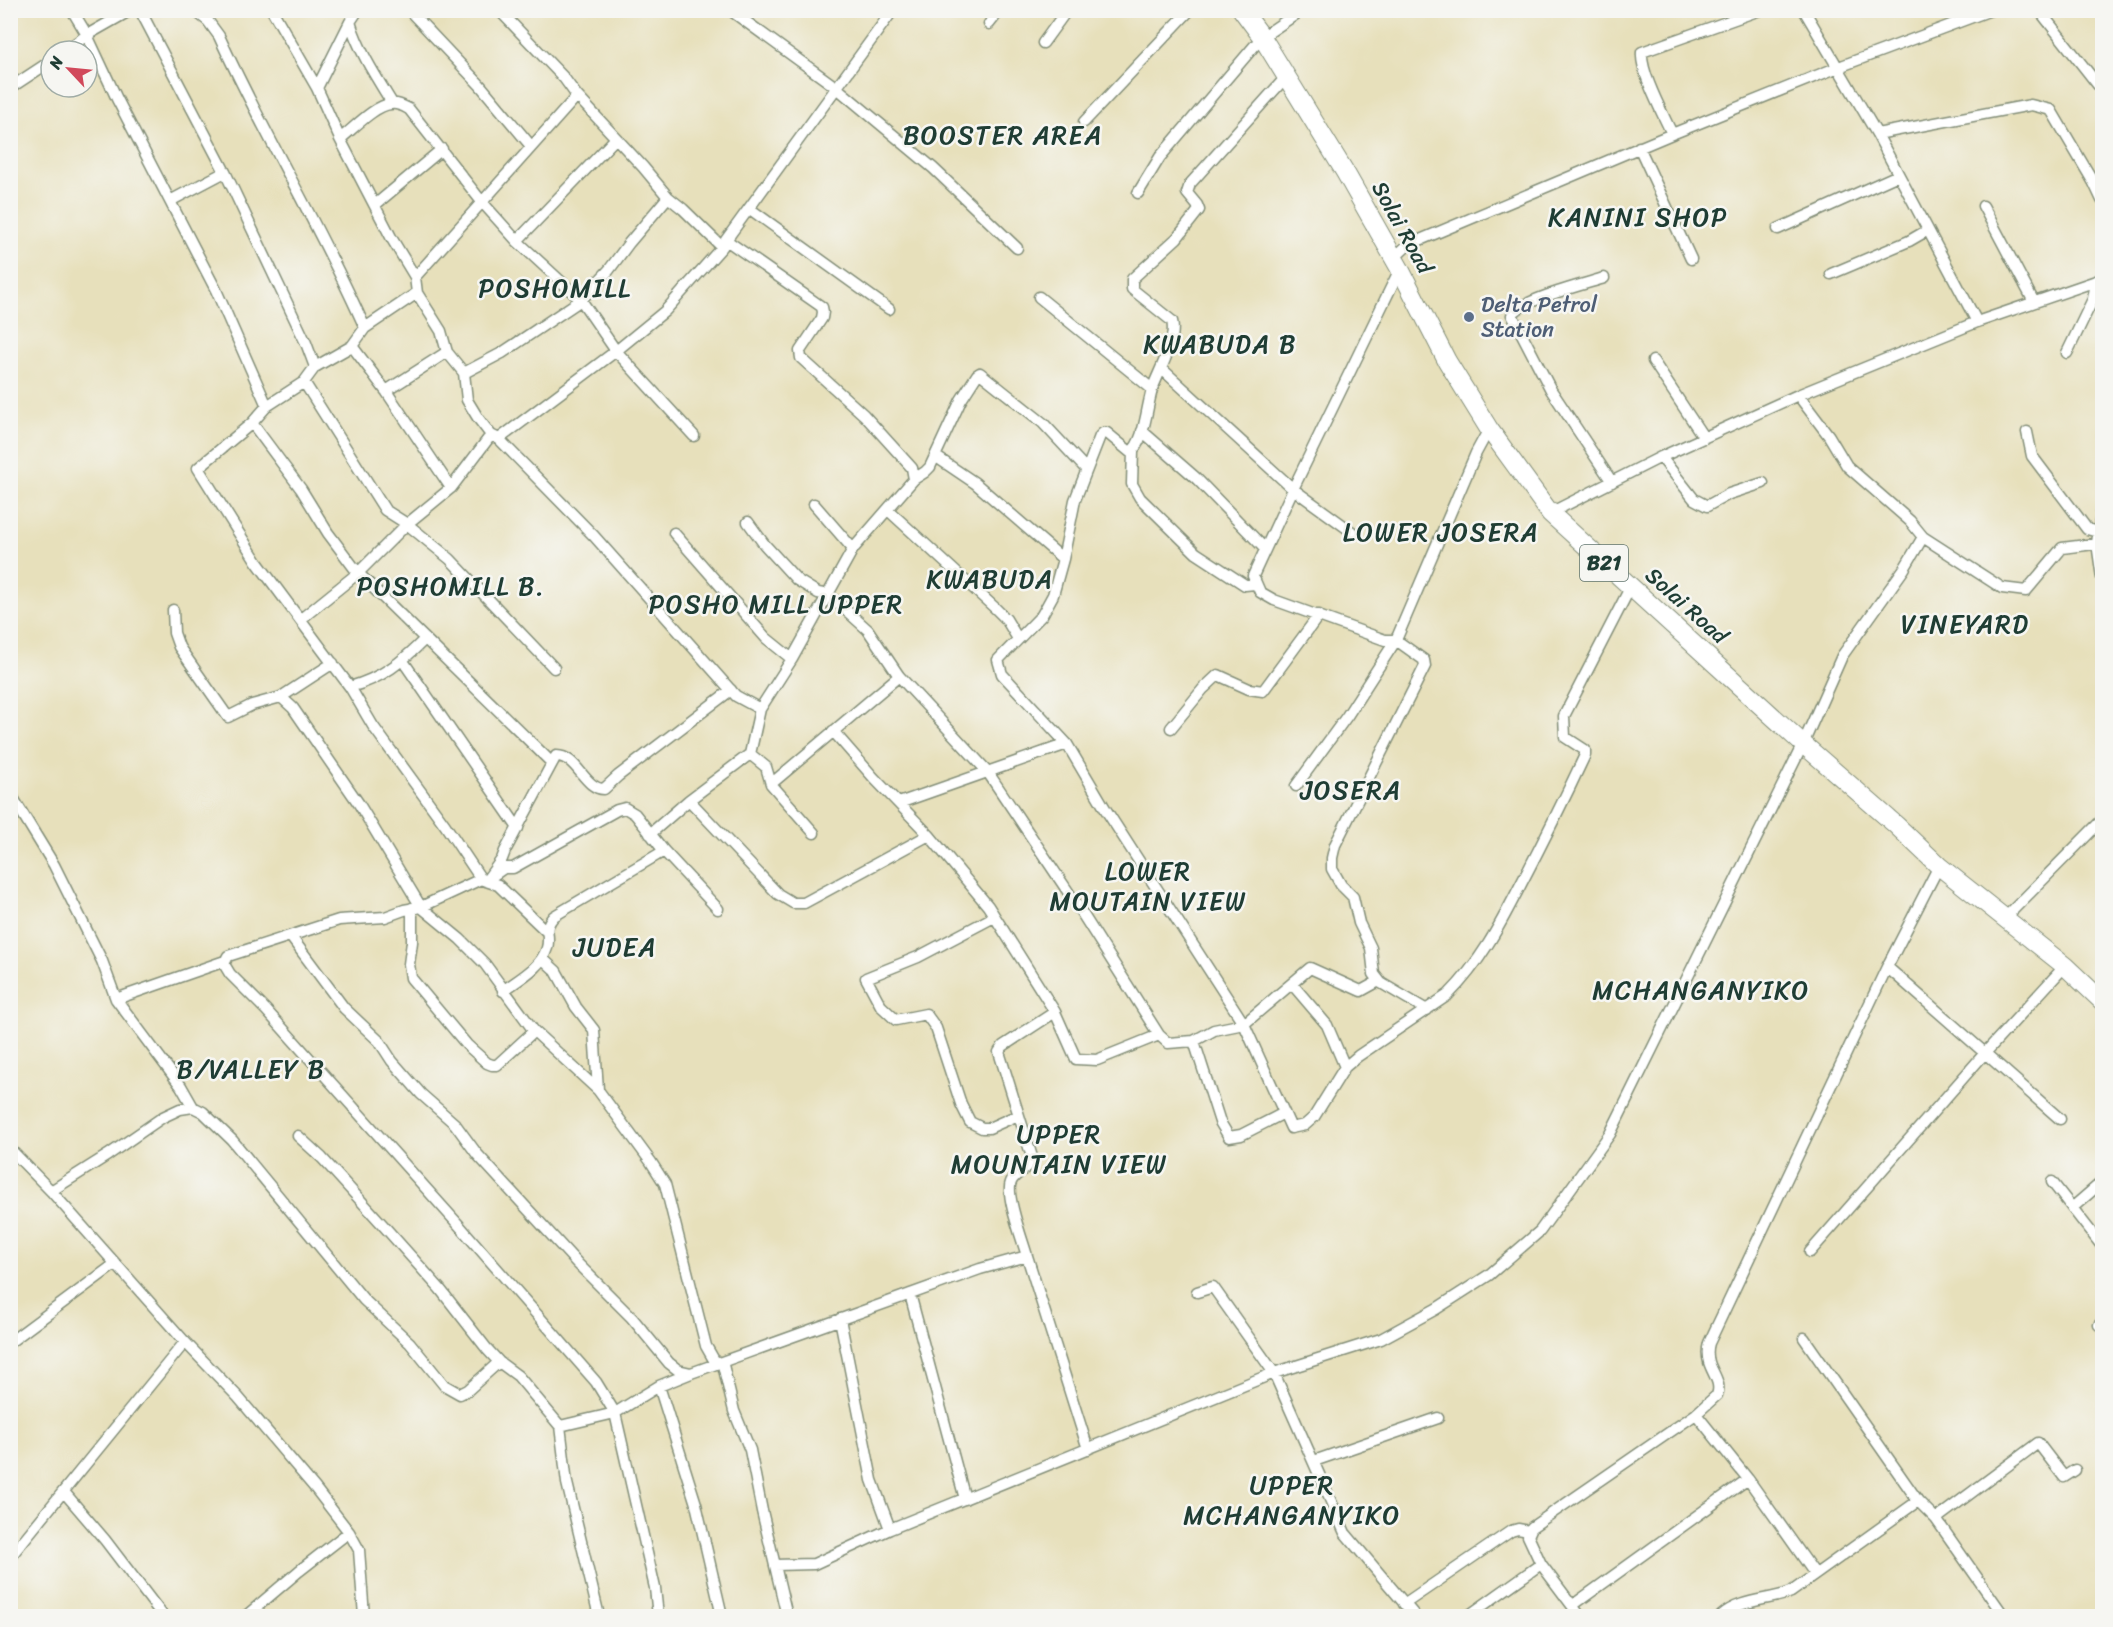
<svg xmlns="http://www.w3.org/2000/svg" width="2113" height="1627" viewBox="0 0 2113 1627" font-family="Sriracha,sans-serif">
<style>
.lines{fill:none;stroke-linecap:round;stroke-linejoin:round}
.minor-casing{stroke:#838e78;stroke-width:13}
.trunk-casing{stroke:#838e78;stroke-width:20}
.minor{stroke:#fff;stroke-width:10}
.trunk{stroke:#fff;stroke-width:18}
.service-dot{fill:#5c6f8a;stroke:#f6f6f2;stroke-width:2}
.labels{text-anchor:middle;stroke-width:5;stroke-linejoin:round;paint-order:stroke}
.shield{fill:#f6f6f2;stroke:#60746d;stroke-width:1.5}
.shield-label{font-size:21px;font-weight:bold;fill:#1f3d34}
.street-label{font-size:22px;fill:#1f3d34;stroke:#f6f6f2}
.service-label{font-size:22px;fill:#4e5e75;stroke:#f6f6f2;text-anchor:start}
.quarter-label{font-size:26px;letter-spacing:1.5px;fill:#1f3d34;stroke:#f6f6f2}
</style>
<rect width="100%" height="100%" fill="#f6f6f2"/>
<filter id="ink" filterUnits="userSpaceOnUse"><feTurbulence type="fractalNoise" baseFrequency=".0167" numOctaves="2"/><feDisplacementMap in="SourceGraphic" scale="12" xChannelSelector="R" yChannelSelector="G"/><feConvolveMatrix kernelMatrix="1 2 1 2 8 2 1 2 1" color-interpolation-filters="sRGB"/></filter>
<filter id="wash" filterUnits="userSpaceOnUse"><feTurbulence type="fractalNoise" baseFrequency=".008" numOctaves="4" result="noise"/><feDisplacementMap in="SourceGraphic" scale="24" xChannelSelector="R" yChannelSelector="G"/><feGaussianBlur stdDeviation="1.35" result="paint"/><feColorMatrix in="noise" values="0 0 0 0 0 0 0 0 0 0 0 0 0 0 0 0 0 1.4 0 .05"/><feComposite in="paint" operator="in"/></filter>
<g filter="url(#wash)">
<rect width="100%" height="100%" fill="#e7e0bb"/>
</g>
<g filter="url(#ink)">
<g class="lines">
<defs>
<path id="minor" d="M72,10L87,35L117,99L216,290L267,406
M140,10L225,172L170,201
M194,10L208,21L219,36C264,135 321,228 365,328
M272,10L317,88L340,139L392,239L415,277L417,293L441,331L447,352L464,373L467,400L478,418L491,435L499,439L594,536L736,696L760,709
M409,10L480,85L531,146
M730,10L837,88L933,168L1017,248
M1804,10L1877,134L1977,322
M2039,10L2098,85
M350,22C359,51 376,77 392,103
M989,24L1000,10
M1043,43L1067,10
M65,51L87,35L131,10
M1286,77L1190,184L1187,193L1197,205L1199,210L1177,238L1132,279V289L1172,321C1177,339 1160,369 1153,387C1147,402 1145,444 1130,452L1107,433H1103L1100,436L1075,500L1063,559L1053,595L1042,615L998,660L1002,674L1067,744L1106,810L1244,1024L1310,968L1361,991L1379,981
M10,88L51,61
M317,88L350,22L358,10
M577,96L643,167L668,197L683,209L722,247
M1084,122L1190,10
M1672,134C1663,114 1640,72 1642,52L1760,10
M1877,134L2031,105L2051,110L2094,183L2102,200
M340,139C353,129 375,105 391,104C398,103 403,106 409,109L482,202L517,241L581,300L616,351L694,436
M1639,147L1691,259
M225,172L306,343L315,367
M1138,193L1160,157L1262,37L1302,10
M375,205L442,149
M1983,206L2034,302
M750,209L889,309
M1778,229L1898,175
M517,241L616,138
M1394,258L1408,245L1672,134L1836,68L1991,10
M1400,269L1293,489L1253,576L1260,592L1274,600L1385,640H1396L1424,660L1425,666L1335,845L1332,858V869L1341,885L1353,897L1359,923L1371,948L1374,974L1381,983L1427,1010
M1831,274L1909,241L1928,230
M415,277L577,96L564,78L499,10
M1604,278C1585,284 1520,300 1512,315L1551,390L1612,482
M417,293L365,328L352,346L315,367L304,382L267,406L252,423L198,468L257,562L350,687L373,726L445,825L481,879
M1039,297L1152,389
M352,346L386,391L451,488
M2067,353L2093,299L2096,282
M1653,361L1704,438
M1162,369L1293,489L1355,534
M464,373L502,353L581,300L609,270L629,243L668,197
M304,382L385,510L407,524L450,559L554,668
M386,391L447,352
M252,423L301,489L328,533L358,573L552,763
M1142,431L1196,478L1265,549
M2027,432L2032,456L2087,529L2098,532
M499,439L616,351L665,311L722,247L726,240L893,10
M1133,451L1132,484L1140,498L1196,553L1245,585L1255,584
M935,456L975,483L1063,559
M1661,457L1694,499L1707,506L1729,494L1763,483
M914,479L925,472L930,467L961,400L977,375L980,373L1043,423L1086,469
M814,504L853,549
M2102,508L2097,543L2102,578
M888,510L995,608L1006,619L1018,639
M1550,513L1661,457L1798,395L1977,322L2102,279
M748,522L764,544L797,580L818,593L829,595L868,630L899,676L987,771L1073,899L1159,1035L1168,1043L1194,1041L1214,1030L1244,1024L1291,1128L1305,1125L1314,1117L1345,1067L1358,1056L1448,995C1480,963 1499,927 1519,888C1542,844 1564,800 1585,755V750L1565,737L1564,716L1631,586
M674,533L766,638L792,659
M1923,537L2002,588L2026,591L2062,548L2102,543
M173,610L174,633L179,647L228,717L252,705L281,697L333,663
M301,619L358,573L407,524L451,488L491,435
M403,661L518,828
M350,687C382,678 402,662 425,639
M281,697L293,708L359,804L421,907L460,939L485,964L534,1031L598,1090L651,1162L665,1184L706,1346L714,1360L723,1365L734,1411L750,1450L762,1511L787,1616
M1171,728L1203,689L1218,675L1249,689L1263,691L1319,615
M833,731L874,778L929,835L988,906L1055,1012L1076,1059L1097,1060L1159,1035
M750,754L766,767L771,784L814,833
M771,784L899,676
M1296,786L1347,716L1396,640L1476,453L1489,429
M10,793L54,865L102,961L116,999L181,1086L193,1107
M689,800L778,894L793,903H804L929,835
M899,803L1067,744
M650,834L689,800L750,754L760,709L792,659L853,549L914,479L912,468L864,415L801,358L800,351L822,318L823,312L822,307L726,240
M494,875L504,868H513L617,810L625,808L635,814L664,851L718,909
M486,881L498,885L546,931
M412,908V942L409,964L411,978L467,1045L487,1063L492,1065H497L534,1031
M994,917L918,957L866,978L881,1006L896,1020L926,1014L936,1028L961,1104L970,1122L982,1128H989L1018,1115
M2004,919L2102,820
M291,937L344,1008L379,1041L392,1061L421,1094L455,1124L477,1154L578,1264L632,1318L669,1363L678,1370L691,1373
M543,959L556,971L576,1007L594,1030L598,1090
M1887,967L2060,1119
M1292,984L1327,1025L1345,1067
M503,991C519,979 541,968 547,948C551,935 542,929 554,916L664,851
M116,999L225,961
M1194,1041L1220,1122L1229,1137L1241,1135L1284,1113
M298,1136L322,1158L382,1224L440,1289L487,1349L499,1362L518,1376L560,1426L615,1413L659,1386L691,1373L980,1269L1027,1256C1023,1241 1005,1195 1011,1182C1015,1172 1028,1171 1032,1157L999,1052L1003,1046L1055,1012
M10,1149L51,1191L185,1342L238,1397L315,1488L349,1532L359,1550L364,1616
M2052,1182L2102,1246
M51,1191L108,1155L163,1117L180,1109L193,1107L203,1112L232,1140L364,1300L410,1343L444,1385L460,1394L468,1390L499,1362
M2072,1208L2102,1182
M1810,1252L1985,1053L2065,966
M1027,1256L1088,1449
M1197,1292L1213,1287L1274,1373L1345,1533L1415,1616
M910,1294L965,1499
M840,1319L872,1480L890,1529
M2099,1325L2102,1323
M1804,1338L1918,1501L1936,1519L2004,1616
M10,1342L115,1264
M659,1386L696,1504L722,1616
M1696,1414L1748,1479L1815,1574
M560,1426L567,1483L599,1616
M1314,1461L1438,1418
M64,1492L105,1540L163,1616
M1936,1519L2038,1443L2064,1477L2075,1470
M10,1557L185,1342
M1541,1564L1580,1616
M775,1565L814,1564L890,1529L1274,1373L1381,1339L1436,1309L1489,1275L1540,1231L1610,1134L1803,744L1842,656L1904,569L1923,537L1910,521L1847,466L1829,436L1798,395
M1404,1604L1511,1531L1518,1529L1529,1531
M1573,1605L1748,1479
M246,1616L299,1571L349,1532
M658,1616L655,1588L615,1413L596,1382L457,1223L266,1010L230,974L224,964L228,956L339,920L385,917L404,910L421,907L481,879L486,881L502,859L505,851L556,756C577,755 584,789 604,789L618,776L731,690
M1468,1616L1541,1564L1528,1536L1532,1527L1696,1414L1717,1395C1722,1383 1712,1373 1709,1362C1707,1355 1707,1350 1709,1343L1887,967L1939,866
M1721,1616C1740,1599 1768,1601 1791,1592L1918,1501"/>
<path id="trunk" d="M1242,10L1262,37L1345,172L1400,269L1447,361L1489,429L1550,513L1803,744L1896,825L1939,866L2065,966L2102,1001"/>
</defs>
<use href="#minor" class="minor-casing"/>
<use href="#trunk" class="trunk-casing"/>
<use href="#minor" class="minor"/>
<use href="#trunk" class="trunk"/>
</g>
</g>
<circle class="service-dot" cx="1469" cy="317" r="6"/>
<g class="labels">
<rect class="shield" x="1580" y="545" width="48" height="36" rx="4.5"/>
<g class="shield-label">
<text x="1604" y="570">B21</text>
</g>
<g class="street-label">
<text transform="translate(1403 227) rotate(61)" y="8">Solai Road</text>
<text transform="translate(1687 605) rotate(42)" y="8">Solai Road</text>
</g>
<g class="service-label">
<text x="1481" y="312">Delta Petrol<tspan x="1481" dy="25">Station</tspan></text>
</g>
<g class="quarter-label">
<text x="1003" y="144">BOOSTER AREA</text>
<text x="1638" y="226">KANINI SHOP</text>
<text x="555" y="297">POSHOMILL</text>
<text x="1220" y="353">KWABUDA B</text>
<text x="1441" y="541">LOWER JOSERA</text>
<text x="990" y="588">KWABUDA</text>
<text x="451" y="595">POSHOMILL B.</text>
<text x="776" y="613">POSHO MILL UPPER</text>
<text x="1965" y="633">VINEYARD</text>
<text x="1351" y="799">JOSERA</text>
<text x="1148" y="880">LOWER<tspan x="1148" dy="30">MOUTAIN VIEW</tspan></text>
<text x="615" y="956">JUDEA</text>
<text x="1701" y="999">MCHANGANYIKO</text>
<text x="251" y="1078">B/VALLEY B</text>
<text x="1059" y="1143">UPPER<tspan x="1059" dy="30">MOUNTAIN VIEW</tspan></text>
<text x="1292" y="1494">UPPER<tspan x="1292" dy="30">MCHANGANYIKO</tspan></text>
</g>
</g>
<rect width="2113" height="1627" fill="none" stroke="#f6f6f2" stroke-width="36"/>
<g transform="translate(69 69) rotate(296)"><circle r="28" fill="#f6f6f2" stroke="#a0aca6" stroke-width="1.5"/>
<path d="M0-4.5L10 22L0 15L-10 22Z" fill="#d1495b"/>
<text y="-9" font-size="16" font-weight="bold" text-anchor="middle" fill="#1f3d34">N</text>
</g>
</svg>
